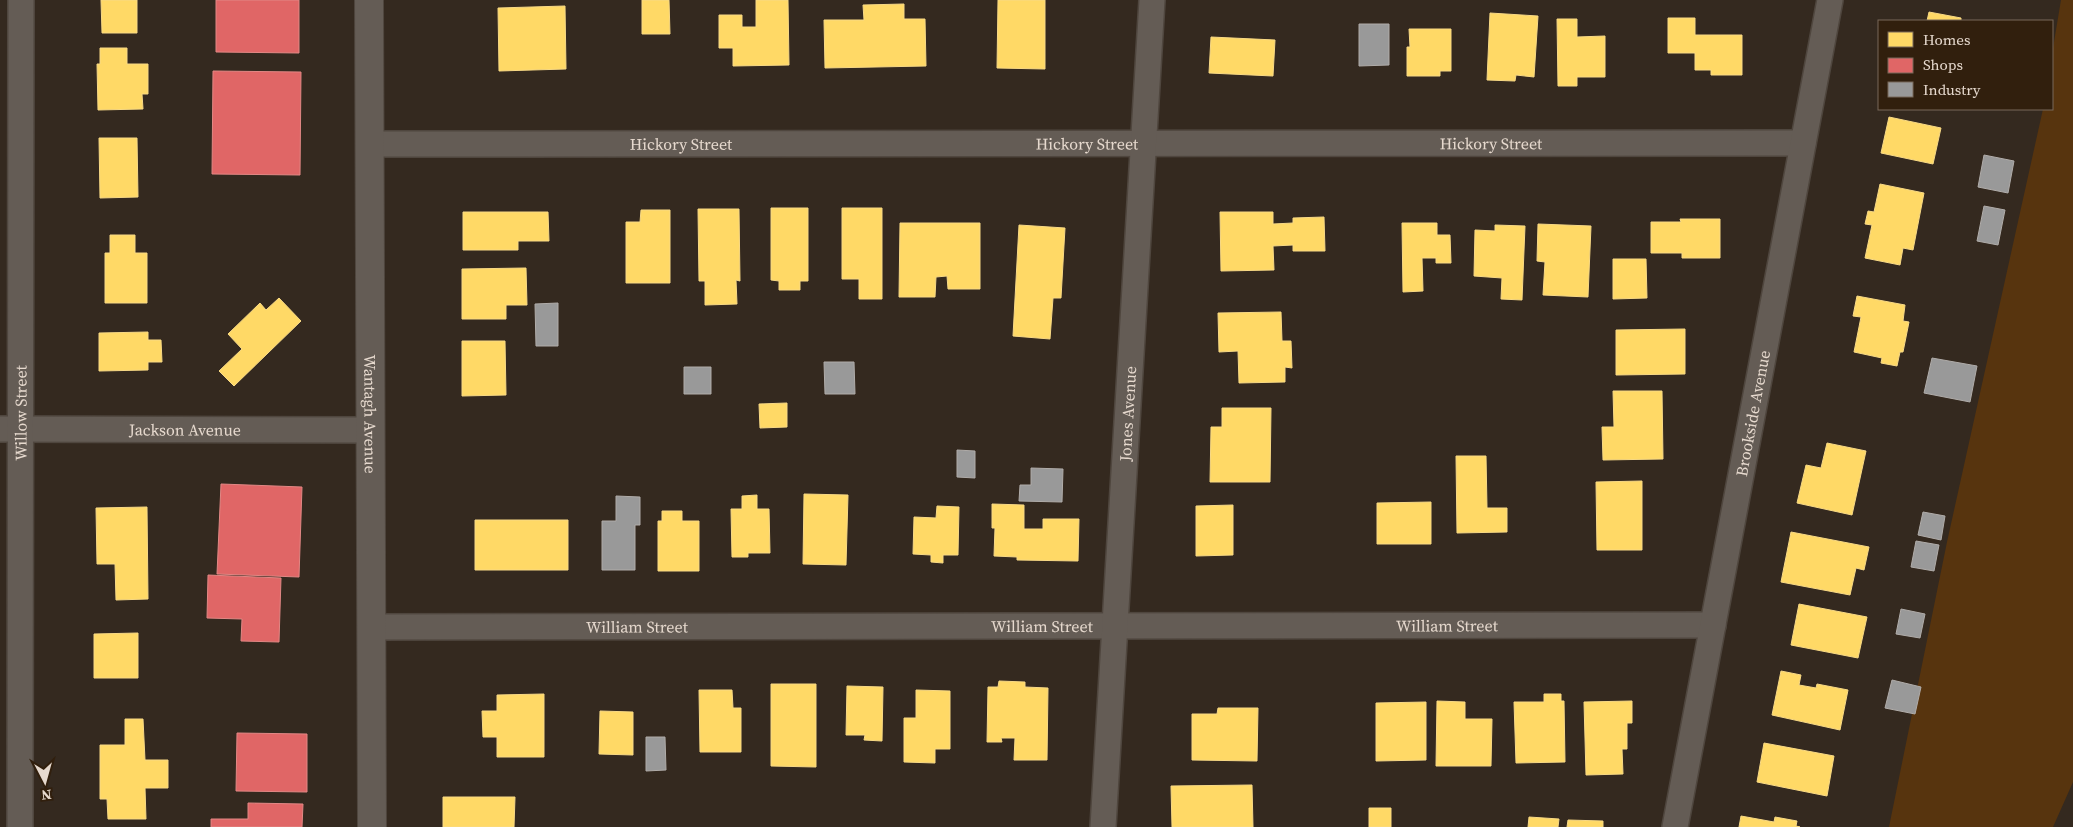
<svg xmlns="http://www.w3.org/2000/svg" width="2073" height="827" viewBox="0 0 2073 827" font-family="'Source Serif 4',serif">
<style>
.green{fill:#57340e}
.homes{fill:#ffd966;stroke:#f8d985}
.shops{fill:#e06666;stroke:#e28885}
.industry{fill:#999;stroke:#b0aca9}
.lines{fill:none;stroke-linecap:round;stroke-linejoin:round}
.street-casing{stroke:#4f463e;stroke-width:28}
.secondary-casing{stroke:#4f463e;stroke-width:30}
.street{stroke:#645c55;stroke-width:25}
.secondary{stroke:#645c55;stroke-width:28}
.labels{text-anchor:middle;stroke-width:5;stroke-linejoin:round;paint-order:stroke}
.street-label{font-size:16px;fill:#e6d9ce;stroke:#311f0d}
</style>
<rect width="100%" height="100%" fill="#34291f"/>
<path class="green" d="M2061,0H2073V782L2053,827H1889L1947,542L2043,109H2052V54Z"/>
<path class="homes" d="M101,0H137V33H102Z
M642,0H669L670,34H642Z
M756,0H788L789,65L733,66V48H719V15H742V27H756Z
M998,0H1045V69L997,68Z
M904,4V19H925L926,66L825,68L824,20H864L863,5Z
M565,6L566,69L499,71L498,8Z
M1929,12L1961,18V21H1927Z
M1490,13L1538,16L1534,77L1516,75L1515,81L1487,80Z
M1668,18H1695V35H1742V75H1711V70H1695V53H1668Z
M1557,19H1577V37L1605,36V77H1577V86H1558Z
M1409,29H1451V71H1440V76H1407V47H1410Z
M1211,37L1275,40L1273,76L1209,73Z
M100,48H127V64H148V94H142L143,109L98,110L97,64H100Z
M1889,117L1941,128L1933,164L1881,153Z
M99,138H137L138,197L100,198Z
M1880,184L1924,193L1913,250L1903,248L1900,265L1865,258L1872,225L1865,224L1868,211L1874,212Z
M771,208H808V281H800V290H779V281L771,280Z
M842,208H882V299H859V279H842Z
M698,209H739L740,281L736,280L737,304L705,305V281H699Z
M641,210H670V283H626V222H640Z
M463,212H548L549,241H518V250H463Z
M1220,212H1273V224L1293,223V218L1324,217L1325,251H1293V245L1273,246L1274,270L1221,271Z
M1680,219H1720V258H1682V253H1651V222H1681Z
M900,223H980V289H948L947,276L936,277L935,297H899Z
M1402,223H1437V235H1450L1451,263H1436V258H1422L1423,291L1403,292Z
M1538,224L1591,226L1588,297L1543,295L1545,262L1537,261Z
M1019,225L1065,228L1061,298H1053L1050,339L1013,336Z
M1495,225L1525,226L1522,300L1501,299L1502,278L1474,276L1475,230L1495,231Z
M110,235H135V253H147V303H105V253H110Z
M1613,259H1646L1647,298L1613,299Z
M526,268L527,305H506V319H462V269Z
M1857,296L1905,305L1903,321L1909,322L1903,352H1900L1897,366L1881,363L1882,358L1854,352L1861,317L1853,316Z
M279,298L301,321L234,386L219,371L242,349L228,334L260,303L266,310Z
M1281,312L1282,341H1291L1292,368L1285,367V382L1239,383L1238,351L1219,352L1218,313Z
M1685,329V374L1616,375V330Z
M148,332V340H161L162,362H148V370L99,371V333Z
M462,341H505L506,395L462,396Z
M1613,391H1662L1663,459L1603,460L1602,427H1614Z
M787,403V427L760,428L759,404Z
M1222,408H1271L1270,482H1210L1211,427H1222Z
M1827,443L1866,451L1852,515L1797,503L1806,465L1821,468Z
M1456,456H1486L1487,508H1507V532L1457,533Z
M1642,481V550H1597L1596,482Z
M804,494L848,495L846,565L803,564Z
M757,495V509H769L770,553H748V557H732L731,509H742V496Z
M1431,502V544H1377V503Z
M992,504L1024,505V529H1043V519H1079L1078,561L1017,560V557L994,556L995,528H992Z
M1233,505V555L1196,556V506Z
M937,506L959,507L958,555H943V563L931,562V555L913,554L914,517L936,518Z
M147,507L148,599L116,600L115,564H97L96,508Z
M662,511H682V521H699V571H658V521H662Z
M475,520H568V570H475Z
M1791,532L1869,547L1864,570L1856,568L1850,595L1781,582Z
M1799,604L1867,617L1858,658L1791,645Z
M138,633V678H94V634Z
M1781,671L1801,675L1799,685L1816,688L1817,684L1848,690L1840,730L1772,715Z
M999,681L1025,682V687L1048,688L1047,760H1014L1015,738H1001L1002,742H987L988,687H998Z
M771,684H816V767L771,766Z
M847,686L883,687L882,741L864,740L865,735H846Z
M699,690H732L733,708H741V752H700Z
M916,690L950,691V749H935V763L904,762V718H916Z
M544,694V757H497V737H483L482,711H497V695Z
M1544,694H1561V701H1564L1565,762L1516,763L1514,702H1544Z
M1437,701L1465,702V719H1492L1491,766H1436Z
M1632,701V723H1627V749H1622L1623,774L1586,775L1584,702Z
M1426,702V760L1376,761V703Z
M1218,708H1258L1257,761L1192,760V714H1217Z
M600,711L633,712V755L599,754Z
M125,719H143L145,760H168V788H145L146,819H108L107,799H100V745H125Z
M1764,743L1834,756L1827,796L1757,782Z
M1252,785L1253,827H1172L1171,786Z
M443,797H515L514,827H443Z
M1369,808H1391V827H1369Z
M1741,816L1774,822L1775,817L1797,821L1796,826L1800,827H1739Z
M1529,817L1559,819L1558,827H1528Z
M1568,820L1603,821V827H1567Z"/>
<path class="shops" d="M216,0H299V53L216,52Z
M213,71L301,72L300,175L212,174Z
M221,484L302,487L299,577L217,574Z
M208,575L281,578L279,642L241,641L242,619L207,618Z
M237,733L307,734V792L236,791Z
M248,803L303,804L302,827H211V819H248Z"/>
<path class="industry" d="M1359,24H1389V65L1359,66Z
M1984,155L2014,161L2008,193L1978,187Z
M1984,206L2005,210L1998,245L1977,241Z
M558,303V346H536L535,304Z
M1932,358L1977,366L1970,402L1924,393Z
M824,362H854L855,394H825Z
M684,367H711V394H684Z
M957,450L975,451V478L957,477Z
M1031,468L1063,469L1062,502L1019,501L1020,485H1031Z
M616,496L640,497V525H635V570H602V521H616Z
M1923,512L1945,516L1941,540L1918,535Z
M1916,541L1939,545L1934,571L1911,567Z
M1901,609L1925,614L1920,638L1896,634Z
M1892,680L1921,687L1915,714L1885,708Z
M646,737H665L666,770L646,771Z"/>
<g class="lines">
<defs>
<g id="street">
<path id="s1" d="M369,144L1803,143"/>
<path id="s2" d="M0,429L370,430"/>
<path id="s3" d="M371,627L1713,625"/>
<path id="s4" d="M20,827L21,0"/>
<path id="s5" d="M1103,827L1152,0"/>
<path id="s6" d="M1675,827L1830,0"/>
</g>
<g id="secondary">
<path id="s7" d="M369,0L372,827"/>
</g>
</defs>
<use href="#street" class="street-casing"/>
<use href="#secondary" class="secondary-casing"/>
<use href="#street" class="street"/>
<use href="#secondary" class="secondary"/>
</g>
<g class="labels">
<g class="street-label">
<text dy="6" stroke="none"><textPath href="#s1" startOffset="718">Hickory Street</textPath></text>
<text dy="6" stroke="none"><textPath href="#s1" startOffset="1122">Hickory Street</textPath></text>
<text dy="6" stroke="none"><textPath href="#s1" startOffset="312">Hickory Street</textPath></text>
<text dy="6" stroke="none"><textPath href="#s7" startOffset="414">Wantagh Avenue</textPath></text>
<text dy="6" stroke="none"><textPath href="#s6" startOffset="421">Brookside Avenue</textPath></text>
<text dy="6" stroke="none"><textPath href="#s4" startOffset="414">Willow Street</textPath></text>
<text dy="6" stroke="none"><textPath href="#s5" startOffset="414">Jones Avenue</textPath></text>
<text dy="6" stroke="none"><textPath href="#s2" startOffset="185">Jackson Avenue</textPath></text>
<text dy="6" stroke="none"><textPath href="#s3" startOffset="671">William Street</textPath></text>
<text dy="6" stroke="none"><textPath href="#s3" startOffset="1076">William Street</textPath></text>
<text dy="6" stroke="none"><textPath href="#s3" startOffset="266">William Street</textPath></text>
</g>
</g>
<rect x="1878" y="20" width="175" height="90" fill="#311f0d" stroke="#79695a"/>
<rect x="1888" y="32" width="25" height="15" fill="#ffd966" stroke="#79695a"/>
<text x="1923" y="45" font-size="15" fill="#e6d9ce">Homes</text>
<rect x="1888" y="58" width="25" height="15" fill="#e06666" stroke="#79695a"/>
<text x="1923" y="70" font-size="15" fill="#e6d9ce">Shops</text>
<rect x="1888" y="82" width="25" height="15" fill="#999999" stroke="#79695a"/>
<text x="1923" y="95" font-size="15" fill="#e6d9ce">Industry</text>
<g transform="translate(45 782) rotate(174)" stroke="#311f0d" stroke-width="4" paint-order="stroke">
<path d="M0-4L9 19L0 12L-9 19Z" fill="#e6d9ce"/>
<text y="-8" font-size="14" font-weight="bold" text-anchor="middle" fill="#e6d9ce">N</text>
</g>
</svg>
